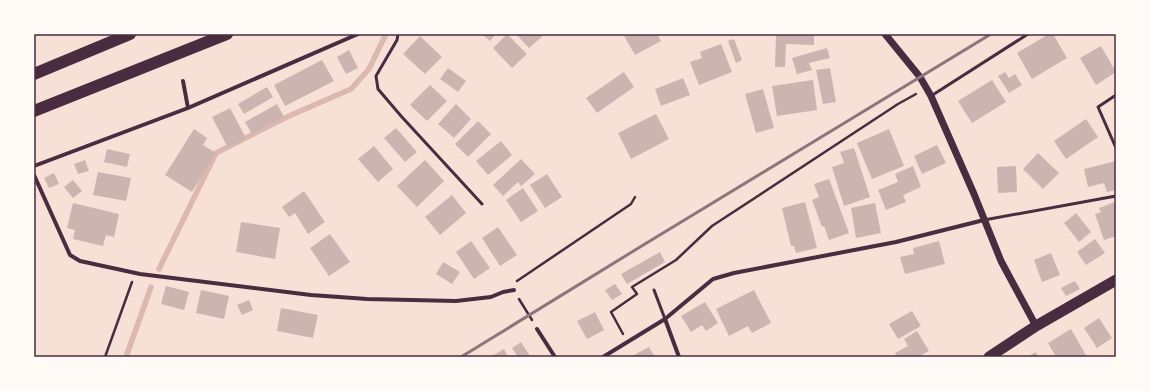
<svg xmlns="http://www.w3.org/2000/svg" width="1150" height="391" viewBox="0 0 1150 391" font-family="'Playfair Display',serif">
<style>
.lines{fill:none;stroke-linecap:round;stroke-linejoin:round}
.stream{stroke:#dcb8b0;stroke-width:5.5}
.building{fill:#ccb4b1}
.path{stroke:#4a2c40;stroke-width:2.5}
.service{stroke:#4a2c40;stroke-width:3}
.minor{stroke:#4a2c40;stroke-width:4}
.tertiary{stroke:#4a2c40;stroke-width:7}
.trunk{stroke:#4a2c40;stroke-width:11}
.motorway{stroke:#4a2c40;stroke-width:12}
.rail{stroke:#8f747c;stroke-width:3}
.neatline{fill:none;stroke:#4a2c40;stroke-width:1.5}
</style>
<rect width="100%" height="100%" fill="#f7e1d7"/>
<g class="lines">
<path class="stream" d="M159,269L216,153L289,116L351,89L369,69L386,34
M126,357L151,287"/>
</g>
<path class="building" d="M482,34H496L490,41Z
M507,34L527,54L512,68L493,48Z
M516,34H545L529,48Z
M623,34H657L661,41L635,55Z
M776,34H814V45L786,44L785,67H775Z
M1049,34H1053L1067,58L1032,79L1017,53Z
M420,36L442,57L425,74L403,54Z
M734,39L742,60L736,63L728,41Z
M721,44L732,72L699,85L690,62L702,58L700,52Z
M1101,46L1116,72L1096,85L1080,58Z
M827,48L830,58L809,63L812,70L797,74L792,58Z
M349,50L358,68L346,74L337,57Z
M322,60L334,81L285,106L274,85Z
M448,68L466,81L458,92L440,79Z
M830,68L836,102L823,104L816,70Z
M624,72L634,87L597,113L586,98Z
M1005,72L1009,78L1015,74L1022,85L1009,93L998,76Z
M683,78L690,95L661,106L655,89Z
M813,80L817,110L777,116L772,86Z
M992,80L1006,102L972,123L958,101Z
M430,85L447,101L427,121L410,105Z
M267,87L273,97L244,114L238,104Z
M763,89L774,128L756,133L745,94Z
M277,104L284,117L252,134L245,122Z
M456,104L471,119L454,138L438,124Z
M230,108L246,138L228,148L212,117Z
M656,114L669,139L631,159L618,133Z
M1086,119L1098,137L1066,159L1054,141Z
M478,121L491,134L468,157L455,144Z
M396,128L417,152L405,162L384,138Z
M194,129L207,138L203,145L216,153L192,192L165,175Z
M889,129L904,166L872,179L857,143Z
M501,141L512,155L488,175L476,161Z
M937,145L946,163L922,174L914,156Z
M374,146L393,169L378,182L358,159Z
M854,148L870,197L844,206L832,167L844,163L840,152Z
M107,149L130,154L127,167L104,162Z
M1038,153L1059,173L1043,189L1023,169Z
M521,159L535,174L521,186L518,182L503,196L493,185Z
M85,160L89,171L78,174L74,164Z
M425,160L444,181L417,207L397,186Z
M1116,161V190L1107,192L1104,183L1088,187L1084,169Z
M913,166L921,187L903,195L906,202L886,210L878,190L898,182L895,174Z
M1016,166L1017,192L998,193L997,167Z
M98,172L131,178L126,201L93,195Z
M54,173L59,184L49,188L44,178Z
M547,174L562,197L545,208L530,185Z
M829,179L849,233L829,240L824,226L822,227L812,200L819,197L814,184Z
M73,180L82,191L73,198L64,187Z
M523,188L538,211L521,222L506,200Z
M304,191L325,222L308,234L295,213L289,217L282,207Z
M452,195L466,213L440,235L425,217Z
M805,202L817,248L796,253L794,246H791L782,208Z
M1115,202L1116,206V236L1104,240L1095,214L1101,212L1099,208Z
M73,203L119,214L114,237L106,235L103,246L73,239L75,230L67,228Z
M875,203L881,233L856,238L851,208Z
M1076,213L1091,232L1079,242L1064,223Z
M241,222L280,228L275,259L236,252Z
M498,227L517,255L500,266L482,238Z
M330,234L350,262L329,276L310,248Z
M1095,239L1105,253L1086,265L1077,252Z
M471,241L490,268L474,279L456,252Z
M939,241L945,264L905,274L900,257L914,254L913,248Z
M660,252L665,262L627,284L621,274Z
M1051,253L1060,275L1042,282L1034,260Z
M443,262L460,272L452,284L436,274Z
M1075,281L1080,289L1066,296L1061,288Z
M615,284L622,294L612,300L605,290Z
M166,286L189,292L184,310L161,304Z
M201,290L229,296L224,319L196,313Z
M754,290L771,323L752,333L748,326L729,336L716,309Z
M249,300L253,310L242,315L237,305Z
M705,302L718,323L706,331L702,325L691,332L681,316Z
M281,308L318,315L313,338L277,331Z
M912,311L921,326L898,339L889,324Z
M595,312L604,330L587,339L577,321Z
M1099,318L1112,338L1097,348L1084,328Z
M1071,329L1087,357H1052L1055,355L1048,343Z
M917,331L929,351L918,357H897L895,353L908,346L904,339Z
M521,342L530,356L529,357H518L512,348Z
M649,347L655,357H630Z
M504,349L508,357H493L492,356Z
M1036,352L1038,357H1027Z"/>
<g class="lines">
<path class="path" d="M517,281L631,204L635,197
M519,299L532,320
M623,334L611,312L637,294L632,287L676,260L712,226L898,104L916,94
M105,357L132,282"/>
<path class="service" d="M398,34L397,40L376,76L378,89L401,116L482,204
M1116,95L1098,107L1116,148
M931,96L1028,34
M984,220L1116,196
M654,290L665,319"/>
<path class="minor" d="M183,81L188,108
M34,166L188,108L358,34
M34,175L70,255L80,261L140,274L311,295L367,299L456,301L491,297L503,292L514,290
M665,319L679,357
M537,329L555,357
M603,357L665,319L713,279L734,273L896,242L984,220"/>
<path class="tertiary" d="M885,34L920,77L931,96L974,194L1001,261L1036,326"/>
<path class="trunk" d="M989,357L1036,326L1116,280"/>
<path class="motorway" d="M34,74L130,34
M34,111L227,34"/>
<path class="rail" d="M461,357L640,247L991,34"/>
</g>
<rect width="1150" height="391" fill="none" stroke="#fffaf5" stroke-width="70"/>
<rect x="35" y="35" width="1080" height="321" class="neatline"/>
</svg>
